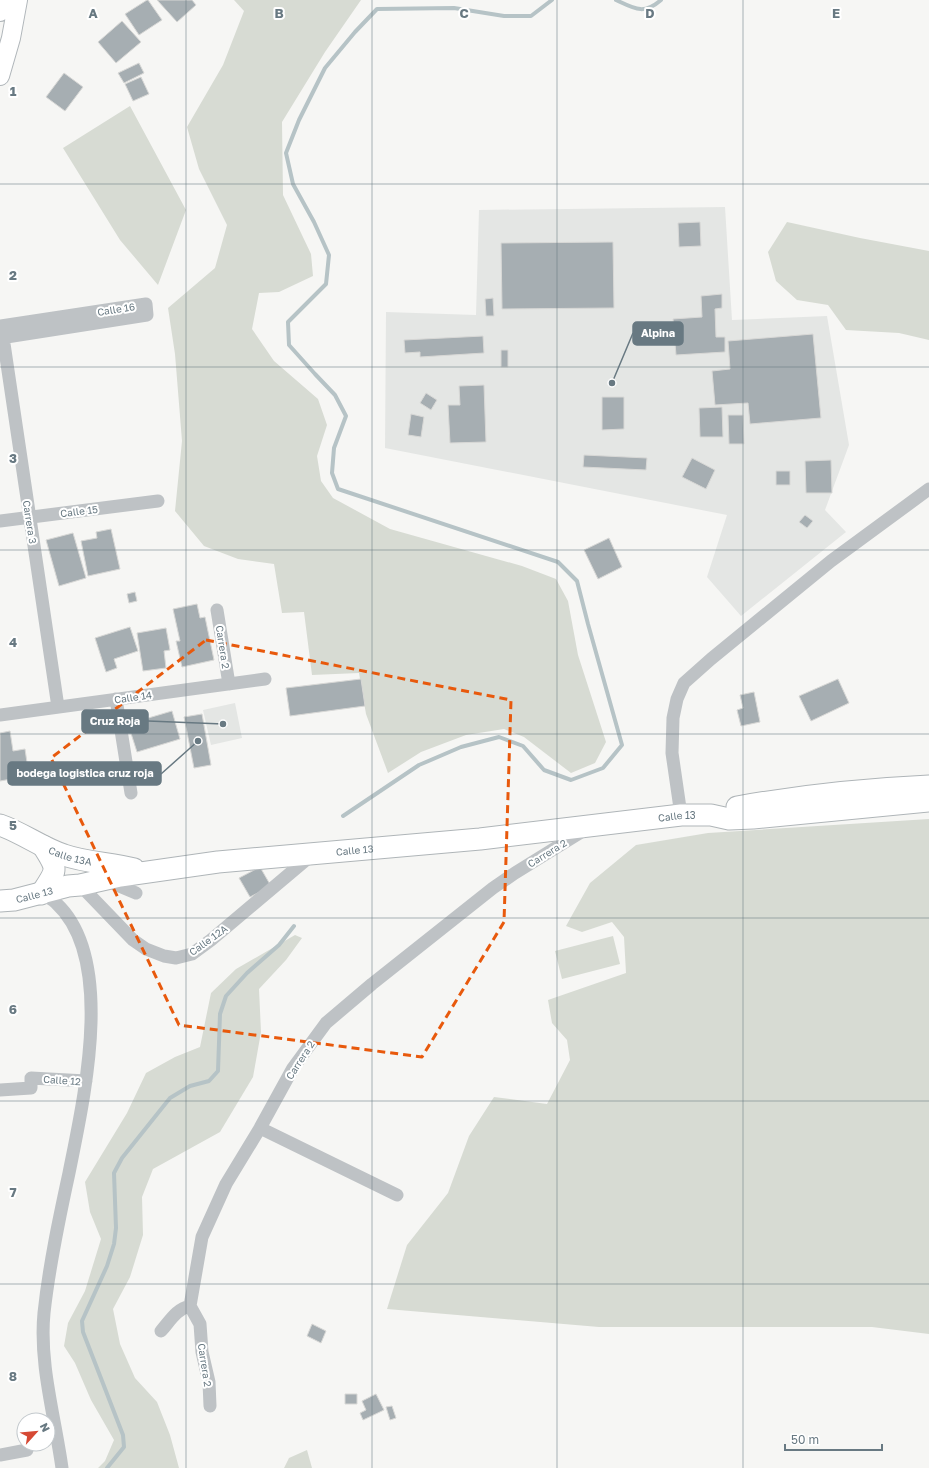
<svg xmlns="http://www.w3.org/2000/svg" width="929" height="1468" viewBox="0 0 929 1468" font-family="'Golos Text',sans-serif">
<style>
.built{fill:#e4e6e4}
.green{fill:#d7dbd3}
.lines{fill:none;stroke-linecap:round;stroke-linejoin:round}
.stream{stroke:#b6c3c6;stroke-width:4}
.building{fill:#a6aeb2;stroke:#d8d8d6}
.secondary-casing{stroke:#b0b6ba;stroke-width:20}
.primary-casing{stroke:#afb5b8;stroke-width:23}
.minor{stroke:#bec2c5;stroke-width:13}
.secondary{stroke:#fff;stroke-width:18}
.primary{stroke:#fff;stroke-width:21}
.marked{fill:none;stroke:#e8590c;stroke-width:3;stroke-dasharray:8 5;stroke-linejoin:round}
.grid{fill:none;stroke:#687982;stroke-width:1;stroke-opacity:0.55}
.labels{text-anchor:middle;stroke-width:4;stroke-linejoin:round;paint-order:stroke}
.street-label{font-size:10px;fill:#687982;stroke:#fff}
.grid-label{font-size:13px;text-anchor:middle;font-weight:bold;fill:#687982;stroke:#fff;stroke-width:4;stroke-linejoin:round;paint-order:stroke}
.leader{fill:none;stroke:#687982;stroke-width:1.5}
.callout-dot{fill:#687982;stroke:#fff;stroke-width:1.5}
.callout{fill:#687982;stroke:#687982;stroke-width:1.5}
.callout-label{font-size:11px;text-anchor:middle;font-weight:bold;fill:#fff}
</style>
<rect width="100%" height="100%" fill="#f6f6f4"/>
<path class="built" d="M725,207L732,320L827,316L849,445L825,510L846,532L741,616L707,577L727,515L385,448L386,312L476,315L479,210Z
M235,703L242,738L211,745L203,710Z"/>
<path class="green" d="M234,0H361L325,52L282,122L283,195L311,254L313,276L279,292L259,293L252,329L274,361L318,399L327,425L317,456L321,481L333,498L390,529L522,566L556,579L568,601L578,655L606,742L595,763L571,773L524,737L504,729L466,735L421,752L388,773L366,714L359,673L312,675L304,612L282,613L274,564L238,559L204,546L175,511L182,441L175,354L168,308L215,268L227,225L199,169L187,127L223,65L244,11Z
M130,106L186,210L158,285L120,240L63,148Z
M787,222L860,238L929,251V340L899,333L846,330L828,305L797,300L776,281L768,252Z
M929,819V1334L872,1327H599L387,1309L407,1245L448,1193L469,1136L494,1097L547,1104L570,1060L567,1040L552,1023L548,1000L626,973L624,937L612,922L582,932L566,926L590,883L636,845L708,833Z
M295,935L302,938L286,960L259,989L261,1032L253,1077L220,1132L153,1169L142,1197L143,1235L130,1277L113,1309L120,1344L135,1378L157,1402L170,1435L179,1468H98L105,1461L114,1440L91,1400L75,1363L64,1346L68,1323L85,1291L101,1239L90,1212L85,1182L127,1113L146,1073L175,1057L200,1047L211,993L236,969Z
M613,936L620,964L562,979L555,951Z
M307,1450L312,1468H284L289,1458Z"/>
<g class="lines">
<path class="stream" d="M616,0C635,9 644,15 661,0
M343,816L419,765L461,747L499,737L523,746L544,770L571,780L603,768L622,745L588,624L577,581L558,562L338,489L332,473L334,448L346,416L335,395L315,374L289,345L288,322L326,284L329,255L314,222L293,184L286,153L299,120L325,68L355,32L377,9L454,8L504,16H531L552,0
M107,1468L124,1447L123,1435L83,1332L82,1321L107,1266L114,1244L116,1228L114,1173L122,1158L170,1098L190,1086L209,1081L218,1071L220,1014L226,996L247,973L279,945L294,926"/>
</g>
<path class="building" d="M147,0H148L162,20L139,35L125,14Z
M157,0H192L196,5L177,22Z
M122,21L141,42L116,63L98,42Z
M139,63L144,73L124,83L118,73Z
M64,73L83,87L65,111L46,97Z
M141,77L149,94L133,101L125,84Z
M700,222L701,246L679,247L678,223Z
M613,242L614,308L502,309L501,243Z
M722,294V308L715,309L716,337H725V352L676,355L673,319L702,317L701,296Z
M493,298L494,316H486L485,299Z
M813,334L821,418L750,424L748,403L715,405L712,371L730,369L728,341Z
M483,336L484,353L420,357V352L405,353L404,340Z
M501,350H508V367H501Z
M484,385L486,442L450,443L448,405H460L459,386Z
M426,393L437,400L431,410L420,403Z
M602,397H624V429L602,430Z
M722,407L723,437H700L699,408Z
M411,414L424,417L421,437L408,435Z
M728,415H743L744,444H729Z
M584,455L647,458L646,470L583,467Z
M692,458L715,470L706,489L682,477Z
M831,460L832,493H806L805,461Z
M776,471H790V485H776Z
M805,515L813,521L807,528L799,522Z
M111,529L120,569L88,576L81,541L97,538L96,532Z
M73,533L86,578L59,586L46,540Z
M609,538L622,567L598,579L584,550Z
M135,592L137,601L129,603L127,594Z
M197,604L200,618L205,617L214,660L182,667L176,641H180L173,609Z
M130,627L138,651L114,659L117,668L106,672L95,638Z
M166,628L170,650L164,651L166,668L143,671L137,633Z
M361,679L365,706L290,716L286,688Z
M838,679L849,703L811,721L799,696Z
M754,692L760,722L741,726L737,710L743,708L740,695Z
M172,711L180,739L137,752L128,724Z
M202,714L211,765L194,768L184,717Z
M10,731L13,751L25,749L29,776L0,781V733Z
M260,867L271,886L250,897L239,878Z
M312,1324L326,1331L321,1343L307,1336Z
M345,1394H357V1404H345Z
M376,1394L384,1410L363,1420L360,1413L366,1410L362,1401Z
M392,1406L396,1418L390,1420L386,1407Z"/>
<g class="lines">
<defs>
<path id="secondary" d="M0,12L2,0
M0,76L11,38L18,0"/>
<g id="primary">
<path d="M737,807C799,796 866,789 929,786"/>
<path id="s1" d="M0,825C23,833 42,848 64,855C87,863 111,863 134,869"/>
<path d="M41,894C57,869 59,871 43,846"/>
<path id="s2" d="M0,901L14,900L68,886L80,885L120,876L218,862L480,839L681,815H711L729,819L753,818L929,801"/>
</g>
</defs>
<use href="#secondary" class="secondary-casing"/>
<use href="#primary" class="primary-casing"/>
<path class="minor" d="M0,326L146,304L147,315L0,338
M3,337L58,707
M0,521L158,501
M217,610L229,684
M116,699L131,793
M0,715L265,679
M681,815L672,753L673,718L677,699L684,683L711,659L831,561L929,489
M105,880L136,893
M80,885L133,940L146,949L164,956L176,958L192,954L211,940L313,854
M41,894C46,896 52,899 56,903C117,959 83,1102 69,1173C59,1219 49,1266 44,1313C39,1364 55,1417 62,1468
M0,1090L31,1088V1078L86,1081
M260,1128L397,1195
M161,1331C170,1321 176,1309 190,1306
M210,1406L209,1382L202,1352L200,1324L190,1306L202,1237L226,1184L260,1128L293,1068L326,1023L372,984L493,888L515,873L586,829
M0,1455L27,1450"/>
<use href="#secondary" class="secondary"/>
<use href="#primary" class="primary"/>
</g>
<path class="marked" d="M206,640L511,700L504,922L422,1057L179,1025L51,758Z"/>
<path class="grid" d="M186,0V1468M372,0V1468M557,0V1468M743,0V1468M0,184H929M0,367H929M0,550H929M0,734H929M0,918H929M0,1101H929M0,1284H929"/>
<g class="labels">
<g class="street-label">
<text transform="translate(116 309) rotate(-9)" y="4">Calle 16</text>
<text transform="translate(79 511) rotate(-7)" y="4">Calle 15</text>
<text transform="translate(30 522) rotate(81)" y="4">Carrera 3</text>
<text transform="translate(223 647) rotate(81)" y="4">Carrera 2</text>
<text transform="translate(133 697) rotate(-8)" y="4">Calle 14</text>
<text dy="4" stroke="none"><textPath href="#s2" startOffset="683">Calle 13</textPath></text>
<text dy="4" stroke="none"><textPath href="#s2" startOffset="359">Calle 13</textPath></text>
<text transform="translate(547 853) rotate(-32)" y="4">Carrera 2</text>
<text dy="4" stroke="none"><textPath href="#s1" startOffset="77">Calle 13A</textPath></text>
<text dy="4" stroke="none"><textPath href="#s2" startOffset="35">Calle 13</textPath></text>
<text transform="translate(208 940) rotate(-36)" y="4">Calle 12A</text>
<text transform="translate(300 1060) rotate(-57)" y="4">Carrera 2</text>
<text transform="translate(62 1080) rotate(4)" y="4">Calle 12</text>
<text transform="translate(205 1365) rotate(81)" y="4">Carrera 2</text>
</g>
</g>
<g class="grid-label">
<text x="93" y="18">A</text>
<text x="279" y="18">B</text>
<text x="464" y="18">C</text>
<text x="650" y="18">D</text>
<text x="836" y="18">E</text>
<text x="13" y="96">1</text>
<text x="13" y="280">2</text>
<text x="13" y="463">3</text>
<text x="13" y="647">4</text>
<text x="13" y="830">5</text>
<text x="13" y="1014">6</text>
<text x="13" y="1197">7</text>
<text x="13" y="1381">8</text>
</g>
<path class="leader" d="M612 383L633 333M223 724L148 721M198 741L161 774"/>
<g class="callout-dot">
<circle cx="612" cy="383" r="4"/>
<circle cx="223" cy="724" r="4"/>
<circle cx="198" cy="741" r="4"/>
</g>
<g class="callout">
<rect x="633" y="322" width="50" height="23" rx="4"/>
<rect x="82" y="710" width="66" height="23" rx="4"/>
<rect x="8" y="762" width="153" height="23" rx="4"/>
</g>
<g class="callout-label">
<text x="658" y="337">Alpina</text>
<text x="115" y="725">Cruz Roja</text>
<text x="85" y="777">bodega logistica cruz roja</text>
</g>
<g transform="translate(36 1432) rotate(63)"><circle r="19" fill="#ffffff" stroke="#c3c9cd"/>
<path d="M0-3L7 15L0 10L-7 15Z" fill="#d64934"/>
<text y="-6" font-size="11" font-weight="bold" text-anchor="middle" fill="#687982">N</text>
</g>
<path d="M785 1444v6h97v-6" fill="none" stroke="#687982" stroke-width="2"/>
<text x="791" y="1444" font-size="12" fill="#687982" stroke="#ffffff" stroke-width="3" paint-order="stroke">50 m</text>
</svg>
